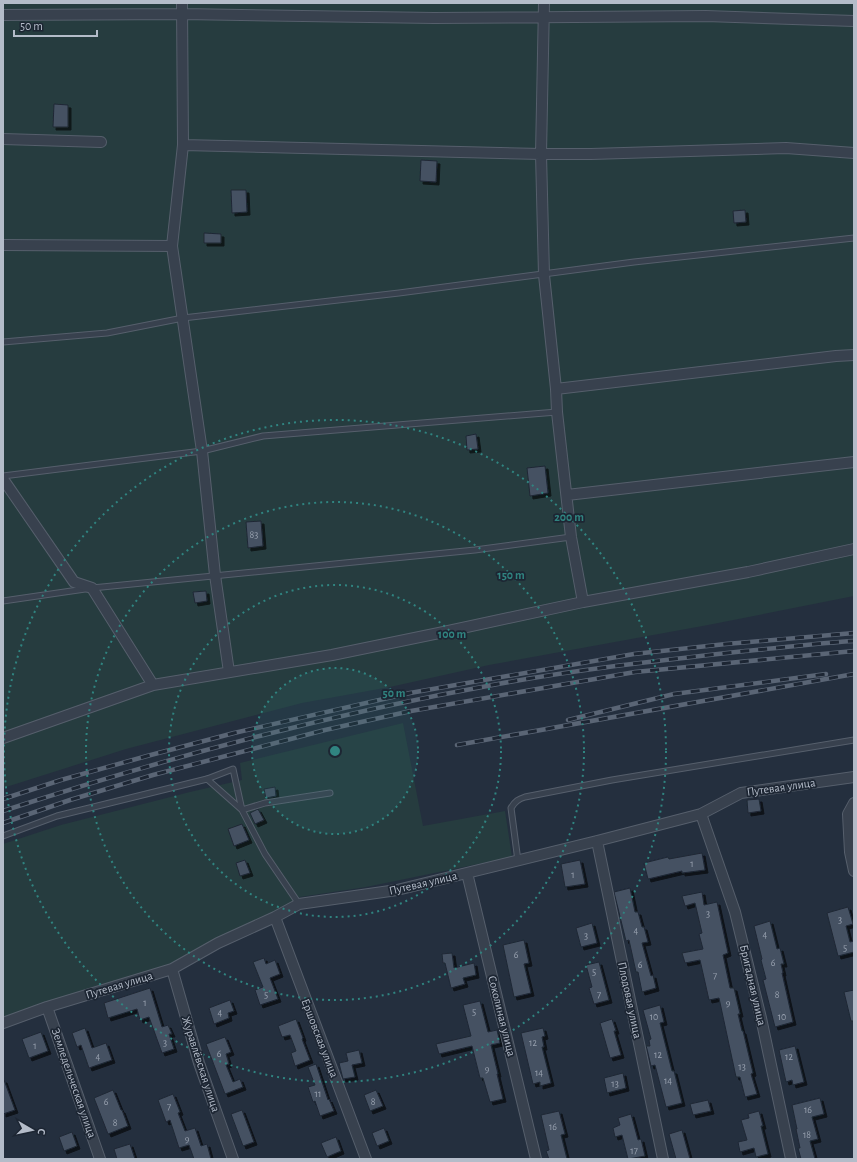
<svg xmlns="http://www.w3.org/2000/svg" width="857" height="1162" viewBox="0 0 857 1162" font-family="'Alegreya Sans',sans-serif">
<style>
.green{fill:#263c3f}
.building{fill:#455162;stroke:#1f2835;filter:url(#shadow)}
.lines{fill:none;stroke-linecap:round;stroke-linejoin:round}
.service-casing{stroke:#565f6c;stroke-width:7}
.minor-casing{stroke:#565f6c;stroke-width:12}
.service{stroke:#38414e;stroke-width:5}
.minor{stroke:#38414e;stroke-width:10}
.rail-casing{stroke:#5a6575;stroke-width:4.5}
.rail{stroke:#1d2633;stroke-width:3;stroke-dasharray:9;stroke-linecap:butt}
.ring{fill:none;stroke:#308480;stroke-width:2;stroke-dasharray:2 4}
.labels{text-anchor:middle;stroke-width:3.5;stroke-linejoin:round;paint-order:stroke}
.number-label{font-size:10px;fill:#98a1af}
.street-label{font-size:12px;fill:#b4bcc9;stroke:#1d2633}
.centre{fill:#308480;stroke:#1d2633;stroke-width:2}
.ring-label{font-size:12px;text-anchor:middle;font-weight:bold;fill:#308480;stroke:#1d2633;stroke-width:3.5;stroke-linejoin:round;paint-order:stroke}
</style>
<defs>
<filter id="shadow"><feDropShadow dx="3" dy="3" stdDeviation="0" flood-color="#0009"/></filter>
</defs>
<rect width="100%" height="100%" fill="#242f3e"/>
<path class="green" d="M3,3H854V596L708,625L489,665L390,687L302,703L126,749L3,788Z
M403,723L423,826L505,811L512,857L366,887L300,897L277,913L177,965L92,987L3,1020V844L61,825L190,792L242,780L240,763Z"/>
<path class="building" d="M54,104L68,105V127H53Z
M421,160L437,161L436,182L420,181Z
M231,190H246L247,212L232,213Z
M745,210L746,222L734,223L733,211Z
M204,233L221,234V243H204Z
M476,434L478,449L467,450L466,436Z
M545,466L548,493L530,496L527,468Z
M261,521L263,546L248,548L246,522Z
M206,591L207,601L195,603L193,592Z
M275,787L276,796L266,798L264,789Z
M759,799L761,811L748,813L747,800Z
M258,809L264,820L255,824L250,813Z
M242,824L249,840L234,846L228,829Z
M702,853L705,870L682,873V871L648,879L644,863L668,857L669,859Z
M245,860L250,873L240,876L236,863Z
M580,860L585,884L565,887L561,864Z
M630,888L635,912H638L642,927H644L648,942L642,943L651,976L653,975L656,988L642,992L638,972H636L629,940L626,941L614,892Z
M702,892L704,905L717,902L728,953L723,955L730,988H734L740,1014H738L742,1031H743L753,1073L751,1074L757,1094L745,1097L740,1077H736L719,998L709,1000L700,960L685,963L682,953L703,949L699,934L702,933L695,903L685,906L682,896Z
M848,907L853,924L846,926L850,942L854,941V952L838,956L827,913Z
M770,921L777,949L780,948L784,964H781L783,973H782L793,1022L775,1027L763,980L766,979L761,960L762,959L754,926Z
M592,923L597,943L581,947L576,928Z
M524,940L529,963L524,964L531,993L514,997L503,945Z
M452,953L454,968L474,963L476,975L463,978L465,984L451,988L445,963H443L442,954Z
M264,958L266,964L275,960L280,974L270,978L278,999L260,1005L255,990L263,987L253,962Z
M599,962L609,1000L594,1004L589,988L592,987L586,965Z
M150,988L162,1027L168,1025L172,1034H169L174,1049L162,1053L149,1017L140,1020L137,1009L108,1018L104,1003Z
M854,990V1021H851L844,992Z
M230,1000L234,1011L228,1013L229,1018L214,1024L209,1008Z
M480,1001L488,1032L497,1030L500,1043L491,1045L498,1074H497L503,1099L490,1102L483,1078H480L472,1046L439,1054L436,1044L471,1036L463,1005Z
M660,1005L664,1022L660,1023L672,1071H674L682,1103L666,1107L655,1065L651,1066L647,1049L646,1046H650L649,1040L651,1039L643,1010Z
M296,1019L303,1038L302,1039L310,1060L295,1066L291,1053L296,1051L290,1035L282,1037L278,1026Z
M612,1019L616,1031H614L621,1055L610,1058L600,1023Z
M85,1028L92,1048L106,1043L112,1060L89,1068L81,1045L77,1047L72,1033Z
M543,1028L545,1036L542,1037L544,1047H542L551,1083L540,1086V1082L533,1084L521,1033Z
M41,1032L48,1051L29,1058L22,1039Z
M225,1037L231,1052L226,1054L229,1064L226,1065L233,1082L240,1079L243,1087L225,1094L206,1044Z
M795,1046L804,1082L793,1085L792,1080L786,1082L779,1050Z
M359,1050L362,1063L352,1065L355,1077L343,1079L339,1063L348,1061L346,1053Z
M316,1064L328,1100L329,1099L334,1111L320,1116L315,1101L313,1102L308,1087L315,1085L308,1067Z
M623,1073L626,1088L607,1093L604,1078Z
M3,1080H4L15,1110L3,1114Z
M113,1090L121,1110H122L128,1126L108,1134L94,1098Z
M376,1090L383,1106L370,1111L364,1095Z
M173,1094L180,1112L178,1113L185,1131L195,1128L201,1146L207,1144L211,1159H194L189,1145L179,1148L170,1120L166,1122L158,1100Z
M820,1098L824,1114L812,1117L818,1139L810,1141L815,1159H801L798,1148H800L796,1129H797L792,1105Z
M708,1100L711,1111L693,1115L690,1104Z
M242,1110L254,1142L243,1146L231,1114Z
M559,1111L565,1134L561,1135L567,1159H549L546,1151L549,1150L541,1115Z
M759,1111L763,1126H761L768,1154L756,1157L754,1148L740,1152L738,1142L747,1140L741,1120L749,1118L748,1114Z
M631,1114L638,1140L641,1139L645,1156L628,1159L622,1135L615,1137L613,1128L620,1125L618,1118Z
M384,1128L389,1141L377,1146L372,1133Z
M682,1130L690,1159H676L669,1134Z
M72,1132L77,1146L64,1151L59,1137Z
M336,1137L341,1151L327,1157L321,1143Z
M130,1144L135,1159H117L114,1149Z"/>
<g class="lines">
<defs>
<path id="service" d="M3,342L107,333L183,318L399,293L634,262L854,238
M3,476L202,451L263,436L557,412
M3,601L92,588L475,550L571,537
M3,836L57,816L207,779L233,769L242,810L207,779
M518,861L511,808C515,801 519,799 525,797L612,780L854,740
M299,904L265,854L242,810L265,803L330,793"/>
<path id="minor" d="M182,3L183,145L172,246L202,451L215,575L229,672
M544,3L541,154L544,275L556,389L557,412L571,537L583,602
M3,15L183,14L434,18L706,16L854,21
M3,139L101,142
M183,145L541,154H591L786,148L854,153
M3,245L172,246
M556,389L836,356L854,355
M3,479L74,582L92,588L153,685
M567,495L854,462
M3,738L153,685L332,655L439,633L583,602L748,572L854,549
M854,803L848,814L850,852L854,871
M701,814L735,912L761,1018L791,1159
M597,841L663,1159
M467,873L536,1159
M275,917L366,1159
M172,969L199,1063L233,1159
M47,1007L100,1159
M3,1023L47,1007L172,969L218,943L275,917L299,904L397,890L597,841L701,814L741,793L854,777"/>
</defs>
<use href="#service" class="service-casing"/>
<use href="#minor" class="minor-casing"/>
<use href="#service" class="service"/>
<use href="#minor" class="minor"/>
<defs>
<path id="rail" d="M568,720L674,694L826,674
M457,745L854,674
M3,799L61,780L147,756L234,733L410,693L634,654L726,644L854,633
M3,811C165,758 330,714 498,684C580,669 663,660 745,651C781,648 818,643 854,641
M3,823L70,800L153,775L325,730L411,711L635,672L854,651"/>
</defs>
<use href="#rail" class="rail-casing"/>
<use href="#rail" class="rail"/>
</g>
<circle cx="335" cy="751" r="83" fill="#308480" fill-opacity=".12"/>
<g class="ring">
<circle cx="335" cy="751" r="83"/>
<circle cx="335" cy="751" r="166"/>
<circle cx="335" cy="751" r="249"/>
<circle cx="335" cy="751" r="331"/>
</g>
<g class="labels">
<g class="number-label">
<text x="254" y="538">83</text>
<text x="692" y="867">1</text>
<text x="573" y="878">1</text>
<text x="708" y="917">3</text>
<text x="840" y="923">3</text>
<text x="636" y="934">4</text>
<text x="765" y="938">4</text>
<text x="586" y="939">3</text>
<text x="845" y="951">5</text>
<text x="516" y="958">6</text>
<text x="773" y="966">6</text>
<text x="640" y="968">6</text>
<text x="594" y="975">5</text>
<text x="715" y="979">7</text>
<text x="266" y="998">5</text>
<text x="599" y="998">7</text>
<text x="777" y="998">8</text>
<text x="145" y="1006">1</text>
<text x="728" y="1006">9</text>
<text x="474" y="1015">5</text>
<text x="220" y="1016">4</text>
<text x="654" y="1020">10</text>
<text x="782" y="1020">10</text>
<text x="165" y="1046">3</text>
<text x="533" y="1046">12</text>
<text x="35" y="1049">1</text>
<text x="219" y="1057">6</text>
<text x="658" y="1058">12</text>
<text x="98" y="1060">4</text>
<text x="789" y="1060">12</text>
<text x="742" y="1070">13</text>
<text x="487" y="1072">9</text>
<text x="539" y="1076">14</text>
<text x="668" y="1084">14</text>
<text x="615" y="1087">13</text>
<text x="318" y="1097">11</text>
<text x="106" y="1105">6</text>
<text x="373" y="1105">8</text>
<text x="169" y="1110">7</text>
<text x="808" y="1113">16</text>
<text x="115" y="1126">8</text>
<text x="553" y="1130">16</text>
<text x="807" y="1138">18</text>
<text x="187" y="1142">9</text>
<text x="634" y="1154">17</text>
</g>
<g class="street-label">
<text transform="translate(781 787) rotate(-8)" y="4">Путевая улица</text>
<text transform="translate(423 883) rotate(-13)" y="4">Путевая улица</text>
<text transform="translate(119 985) rotate(-17)" y="4">Путевая улица</text>
<text transform="translate(753 985) rotate(77)" y="4">Бригадная улица</text>
<text transform="translate(630 1000) rotate(78)" y="4">Плодовая улица</text>
<text transform="translate(502 1016) rotate(76)" y="4">Соколиная улица</text>
<text transform="translate(320 1038) rotate(69)" y="4">Ершовская улица</text>
<text transform="translate(201 1064) rotate(72)" y="4">Журавлёвская улица</text>
<text transform="translate(74 1083) rotate(71)" y="4">Земледельческая улица</text>
</g>
</g>
<circle cx="335" cy="751" r="6" class="centre"/>
<g class="ring-label">
<text x="569" y="521">200 m</text>
<text x="511" y="579">150 m</text>
<text x="452" y="638">100 m</text>
<text x="394" y="697">50 m</text>
</g>
<rect width="857" height="1162" fill="none" stroke="#b4bcc9" stroke-width="8"/>
<g transform="translate(32 1130) rotate(99)" stroke="#1d2633" stroke-width="3" paint-order="stroke">
<path d="M0-3L7 15L0 10L-7 15Z" fill="#b4bcc9"/>
<text y="-6" font-size="11" font-weight="bold" text-anchor="middle" fill="#b4bcc9">С</text>
</g>
<path d="M14 30v6h83v-6" fill="none" stroke="#b4bcc9" stroke-width="2"/>
<text x="20" y="30" font-size="12" fill="#b4bcc9" stroke="#1d2633" stroke-width="3" paint-order="stroke">50 m</text>
</svg>
